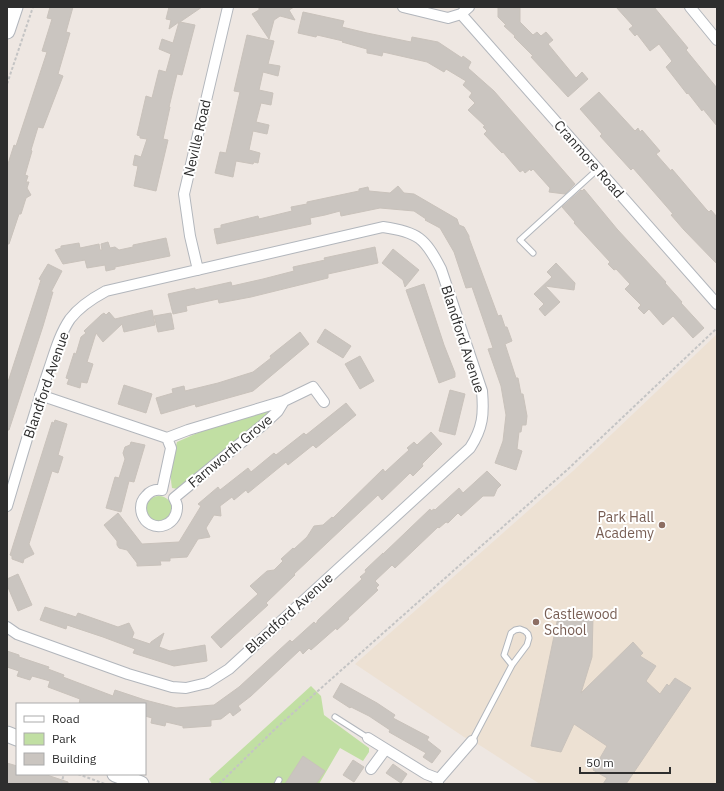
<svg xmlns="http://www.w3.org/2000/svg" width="724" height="791" viewBox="0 0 724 791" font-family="'IBM Plex Sans',sans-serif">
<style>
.education{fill:#ede1d3}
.green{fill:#c1dfa3}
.building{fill:#cac5c0;stroke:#c9c2bb}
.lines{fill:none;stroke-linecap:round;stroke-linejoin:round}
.lane-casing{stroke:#b2b6bc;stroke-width:7}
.street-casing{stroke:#b2b6bc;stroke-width:12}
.secondary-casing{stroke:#b2b6bc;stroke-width:17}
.path{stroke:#c4c4c4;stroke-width:2;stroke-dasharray:3 2;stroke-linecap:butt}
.lane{stroke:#fff;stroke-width:5}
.street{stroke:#fff;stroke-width:10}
.secondary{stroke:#fff;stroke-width:15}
.education-dot{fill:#8d6e63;stroke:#fff;stroke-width:1.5}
.labels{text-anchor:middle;stroke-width:4;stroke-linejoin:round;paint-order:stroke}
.street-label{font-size:14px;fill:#2e2e2e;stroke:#fff}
.education-label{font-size:14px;fill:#785e54;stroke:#fff;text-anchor:end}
</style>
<rect width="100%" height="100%" fill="#eee7e2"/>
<path class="education" d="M717,334V784H540L481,746L464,737L355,664L573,471Z"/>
<path class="green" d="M268,409L272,410L268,416L178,489L172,488C169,473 173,457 177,442L211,427Z
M146 509a13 13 0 1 1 26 0a13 13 0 1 1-26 0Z
M311,686L321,696L324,715L369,748V752L363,761L340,748L319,784H212L209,779Z"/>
<path class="building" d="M50,7H73L66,32L70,33L58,74L63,76L43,128L38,127L31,150L32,151L25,175L28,176L26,182H29L27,188L31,195L26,198L21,214H19L9,244H7V167L14,145L16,146L47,52L42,51L52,19L47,18Z
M169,7H202L180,22L195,25L182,75L177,74L169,107H170L163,139L168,140L156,191L134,186L138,166L133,165L135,155L141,157L147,139L140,138V136L137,135L146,96L152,98L159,70L166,72L171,54L159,49L162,39L173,43L179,22L169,29L171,20L166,19Z
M259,7H294L289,10L295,20L280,16L274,20L269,39L252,14L259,10Z
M498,7L520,8V22L533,35L537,32L541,36L546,32L553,40L548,44L576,78L582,72L588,79L568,97L531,57L533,56L514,37L515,36L504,26L506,25L498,17Z
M616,7H654L688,48L686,50L717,88V126L703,109L702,111L688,93L687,94L666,67L672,61L659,44L650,51L637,34L635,36L629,29L633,26Z
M303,12L344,21L342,27L367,33L411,42L412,37L438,42L462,58L463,56L471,62L468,68L494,91L575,184L565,194L549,192L550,188L533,169L531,171L530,169L525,173L523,170L520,172L503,152L502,153L484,134L487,131L483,127L485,126L468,110L475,103L469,97L472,93L463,85L466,81L446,69L444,72L427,62L383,52L382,56L373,54L367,53V49L342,42L343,41L317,35L316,37L298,33Z
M247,35L274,41L268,64L280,66L278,76L263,72L259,90L273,93L271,105L261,103L256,122L269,125L267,134L253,131L249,150L260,153L258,163L254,162L253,164L236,161L233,177L215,173L220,152L226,153L240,92L234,91Z
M599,92L635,131L638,128L640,132L642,130L660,151L656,154L671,171L672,169L706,209L709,212L711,210L717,217V264L684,230L671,215L673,214L633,168L631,170L600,136L602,134L580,109Z
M398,186L404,193L414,194L457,219L459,225L464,227L469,236V238L498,316L501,315L505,327H507L512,341L505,344L516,378H518L521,394H523L527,416L526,425H522L521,432H519L517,449L522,451L516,470L495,463L503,441L506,415L501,386L488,349L493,348L472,287L466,288L454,252L440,228L425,220L426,219L414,211L380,208L341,216L340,211L325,215L310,218L311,224L217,244L214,229L221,228V225L258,216L259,219L292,211L291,207L307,204V202L359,191V189L368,187L369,191L390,193Z
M584,189L617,229L666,282L665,283L682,302L681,303L704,328L693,338L673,316L663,325L649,309L644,314L638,308L641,305L625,289L630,284L616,269L614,270L608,264L610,262L574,223L575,222L562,207L581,190L582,191Z
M166,238L170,256L115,267V269L106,271L105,265L87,268L85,260L63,264L55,250L61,248V246L79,243L80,248L99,244L100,250H102L101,244L108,242L110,248L115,247L119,250L133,247V245Z
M375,247L378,263L328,274V278L251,297L219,303L218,299L186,306L187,311L173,314L168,294L195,288V290L231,282L232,286L263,279L294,271L293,267L325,260L324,258Z
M393,249L419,270L405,287L403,280L382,263Z
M556,263L575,283L574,290L545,286L560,302L545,316L539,309L544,304L534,294L552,277L547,272Z
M48,264L62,271L51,292H53L43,326L9,430H7V385L41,280L39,279Z
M424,284L444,345L455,373V377L439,383L406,290Z
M152,310L155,325L124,332L122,324L103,342L96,333L87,362L93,364L87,383L81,382L80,388L67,384L69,379L66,378L74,353L76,354L81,337L86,333L84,331L101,315L104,313L106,315L109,312L115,319Z
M171,313L174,329L158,332L154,316Z
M325,329L351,346L343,358L317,342Z
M300,332L309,344L253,391L196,407L195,404L161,414L156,398L173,393L172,389L184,386L185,391L218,383L253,372L271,358L270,356Z
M360,356L374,381L360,389L345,364Z
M124,385L152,394L146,413L118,404Z
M450,390L465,394L455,435L439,431Z
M346,403L356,415L316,448L313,445L288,465L286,462L248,493L246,490L234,500L232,497L220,506L221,516L214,515L206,528L210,537L198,539L187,557L170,558V561H160L161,565L137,566V563L127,550L119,548L117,545V541L104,525L118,513L142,544L179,542L201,506L198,504L218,487L220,490L248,468L251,472L274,453L276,455L304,433L306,435Z
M55,420L67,424L58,455L63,457L58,473L52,471L29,544L34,554L24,559L23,563L12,559V556L10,555L52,422L54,423Z
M431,432L442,444L422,464L423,466L413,476L410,473L382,500L378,495L294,574L295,575L266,603L268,605L221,648L211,637L258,594L250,586L267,571L274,570L283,561L281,559L293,548L294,549L307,537L314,526L323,525L332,517L333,518L383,469L385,472L398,460L409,450L407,448L414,442L417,445Z
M131,442L145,445L134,482L129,481L121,512L106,508L115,477L119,478L125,459L123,453L125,447L130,445Z
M487,471L501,485L497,489L494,496H483L461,516L458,513L448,523L446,522L439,528L438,527L395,568L392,565L375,581L379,585L376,588L378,590L348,618L349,619L337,630L336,628L311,650L309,648L303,654L300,650L251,696L238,706L241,710L233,716L230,712L221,719L211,720V726L183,728V726L166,722L165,726L151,723L152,718L145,716V704H79L80,699L48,687L50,681L32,676L30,680L17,676L19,671L7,667V651L19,655V657L49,667L48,669L64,675L63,677L113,696L115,690L145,700L176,708L214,705L239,687L290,640L292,642L314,622L316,624L318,620L362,579L360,577L366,572L365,570L383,553V554L430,509L431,511L434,509L435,510L459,488L463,493Z
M18,574L32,605L18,611L7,585V579Z
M45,607L76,617L78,613L118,627L129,623L134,633L132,638L150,644L151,642L164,633L159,647L170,651L205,645L207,661L174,666L133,653L135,649L103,637L67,625L66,629L40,620Z
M558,617L577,622V618H593L592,657L581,693L633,642L643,653L640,656L656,666L646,681L660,694L667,684L669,686L675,678L691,688L626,784H603L607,778L593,770L607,746L574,724L561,752L531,746Z
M341,683L377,703L395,715L393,718L429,737L427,740L441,751L432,763L423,757L426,753L389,732L390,730L369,716L351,707L350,708L333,697Z
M303,756L325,771L316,784H285Z
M353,760L364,767L354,782L343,775Z
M7,763L17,766V774H44L68,782V784H7Z
M393,764L407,774L401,783L386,773Z"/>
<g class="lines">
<defs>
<path id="lane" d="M533,253L520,240L598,169
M335,717L368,738
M472,741L512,665L527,645L529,638L528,634L525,631L520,629L515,630L511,633L504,655L512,665
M277,784L279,780"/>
<path id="street" d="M403,7L448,18L461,14L469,7
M690,7L717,40
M461,14L717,304
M198,270L190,236L184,194L228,7
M40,395L167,438L188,430L284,401L278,411L264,424L174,498C175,500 177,504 177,506C178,528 149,534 142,514C140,507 141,501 146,496C150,491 155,489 162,490L171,448L167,438
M284,401L313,387L324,402
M7,506C20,462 33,417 48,372C54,355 59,335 70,319C79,307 93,298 106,291L383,227C418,232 425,238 441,269L482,391C484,414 483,428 470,448L229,669L207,683L186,688L172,687L128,674L17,634L7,627
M368,738L426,774L439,779
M371,769L385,750
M437,784L439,779L472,741"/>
<path id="secondary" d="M7,31L15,7
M7,734L17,738
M115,774L141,784"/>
</defs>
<use href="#lane" class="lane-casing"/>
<use href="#street" class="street-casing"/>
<use href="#secondary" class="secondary-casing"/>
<path class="path" d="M7,84L33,7
M78,774L105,784
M61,784L64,774
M219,784L275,729L567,470L717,328"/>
<use href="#lane" class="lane"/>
<use href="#street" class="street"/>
<use href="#secondary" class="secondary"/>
</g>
<g class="education-dot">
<circle cx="662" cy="525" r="4"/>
<circle cx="536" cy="622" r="4"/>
</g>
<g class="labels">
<g class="street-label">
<text transform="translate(197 138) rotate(-77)" y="5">Neville Road</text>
<text transform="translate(589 159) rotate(49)" y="5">Cranmore Road</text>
<text transform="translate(463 339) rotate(72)" y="5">Blandford Avenue</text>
<text transform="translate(46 385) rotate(-71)" y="5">Blandford Avenue</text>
<text transform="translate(230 451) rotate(-40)" y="5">Farnworth Grove</text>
<text transform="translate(289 613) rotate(-42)" y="5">Blandford Avenue</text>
</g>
<g class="education-label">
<text x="654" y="522">Park Hall<tspan x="654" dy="16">Academy</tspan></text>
<text x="544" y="619" text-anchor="start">Castlewood<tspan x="544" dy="16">School</tspan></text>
</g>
</g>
<rect width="724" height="791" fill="none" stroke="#2e2e2e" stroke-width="16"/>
<rect x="16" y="703" width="130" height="72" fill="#ffffff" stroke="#ababab"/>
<rect x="24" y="716" width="20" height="6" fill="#ffffff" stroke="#ababab"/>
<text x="52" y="723" font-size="12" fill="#2e2e2e">Road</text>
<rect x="24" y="733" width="20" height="12" fill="#c1dfa3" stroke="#ababab"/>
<text x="52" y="743" font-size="12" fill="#2e2e2e">Park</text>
<rect x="24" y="753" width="20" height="12" fill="#cac5c0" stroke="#ababab"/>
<text x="52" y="763" font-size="12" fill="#2e2e2e">Building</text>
<path d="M580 767v6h90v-6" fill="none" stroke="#2e2e2e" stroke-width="2"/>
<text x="586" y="767" font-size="12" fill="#2e2e2e" stroke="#ffffff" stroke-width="3" paint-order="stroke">50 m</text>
</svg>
